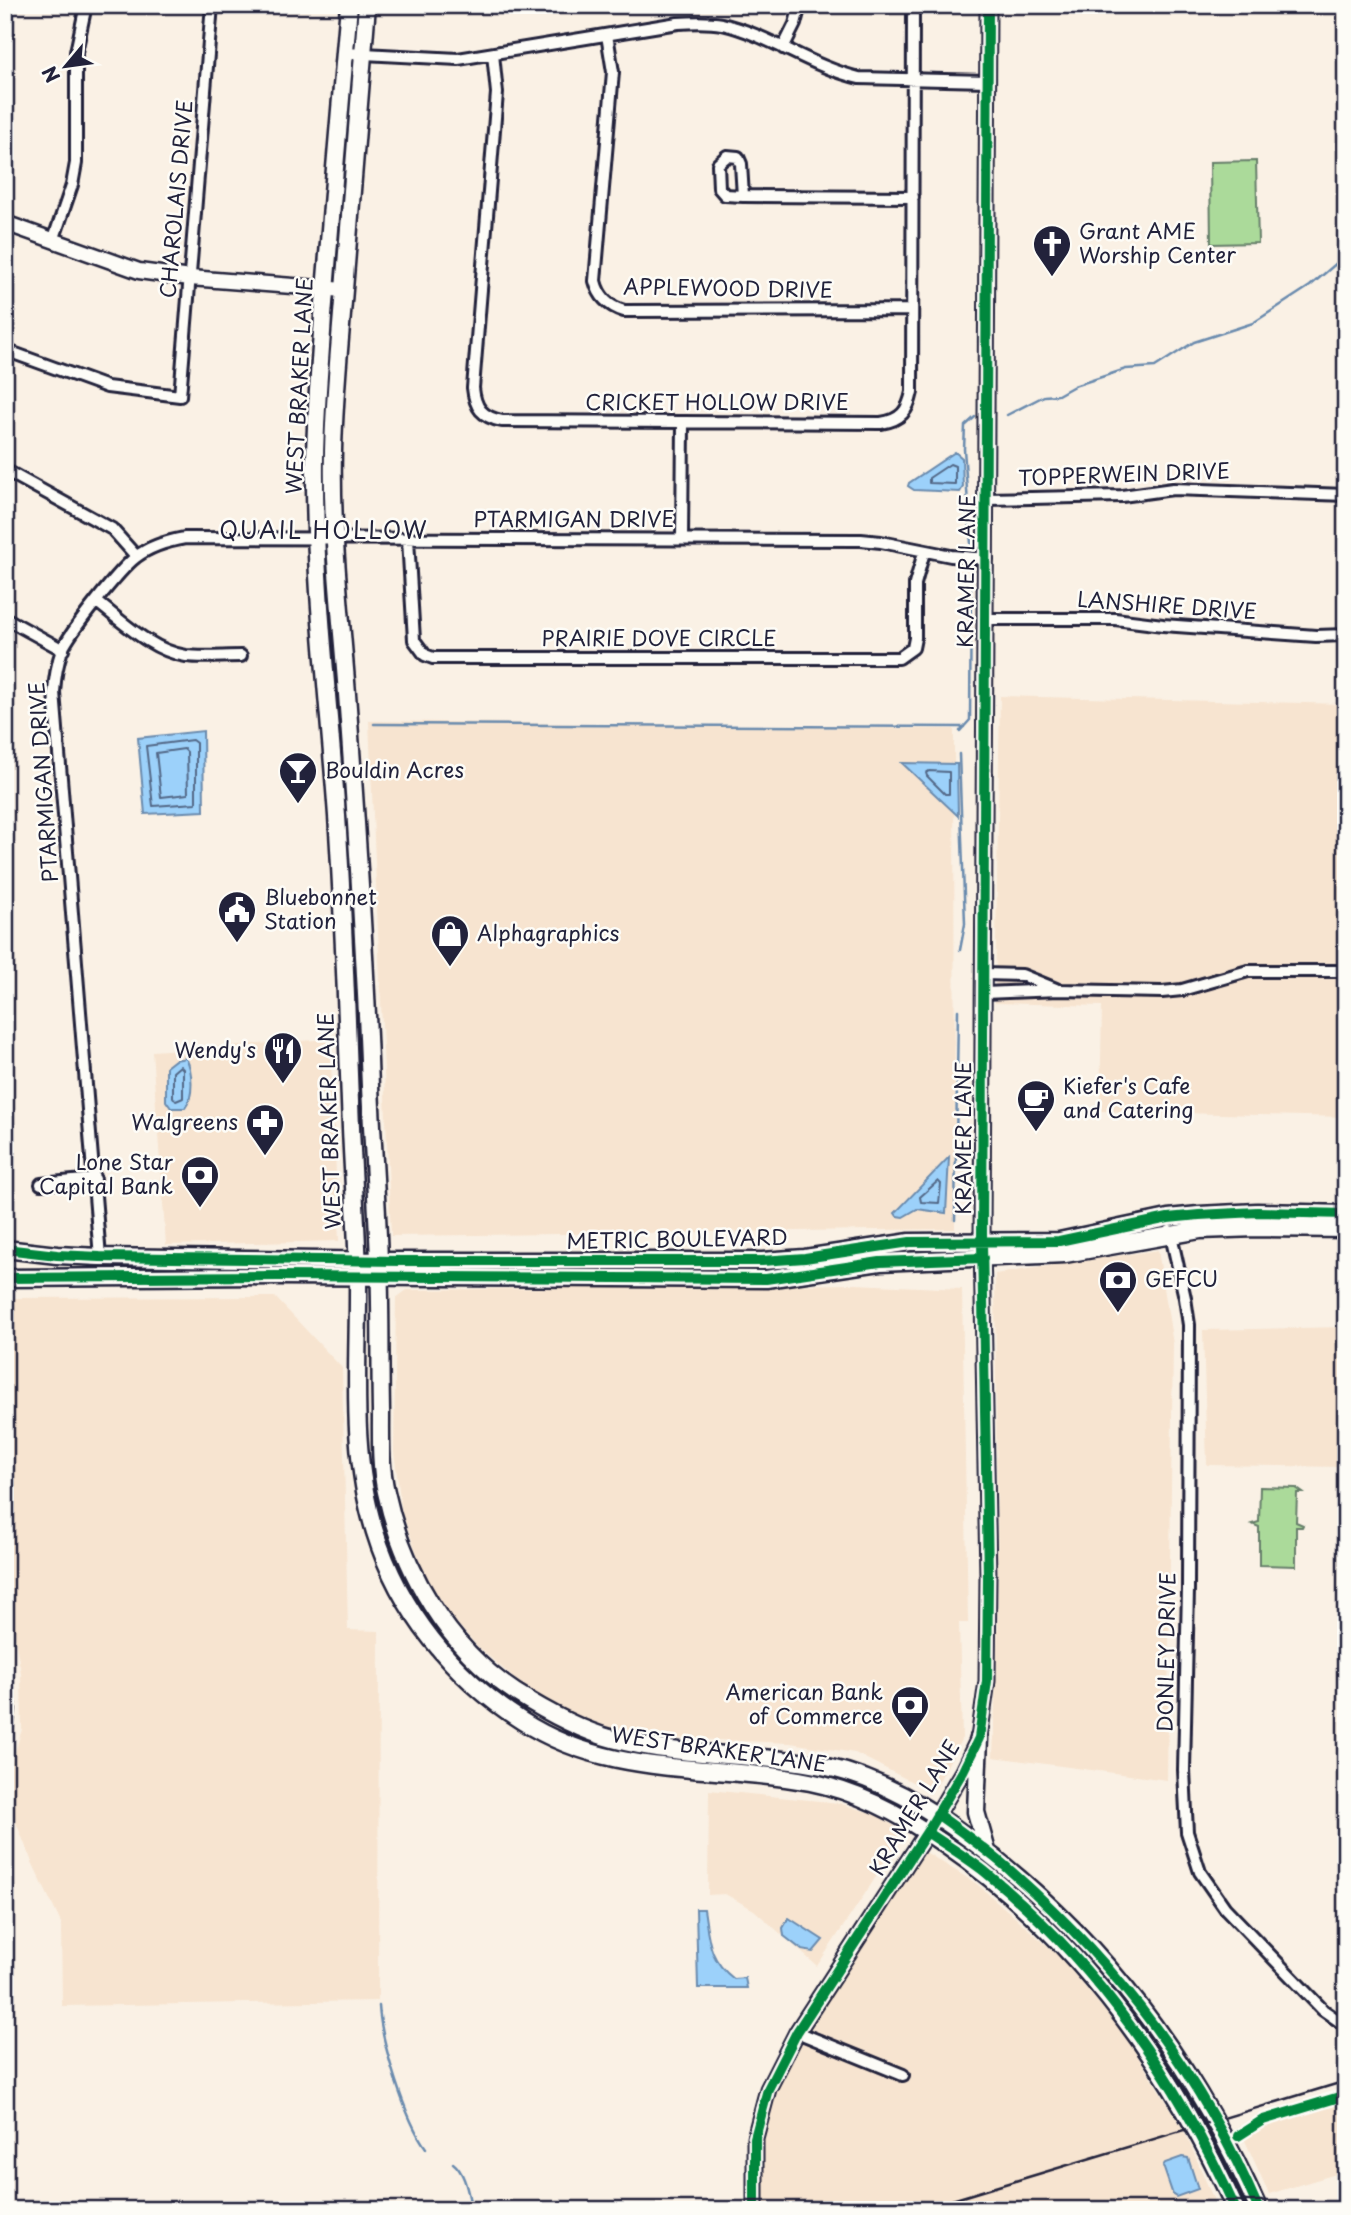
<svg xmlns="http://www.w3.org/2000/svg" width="1351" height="2215" viewBox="0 0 1351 2215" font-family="'Playpen Sans',sans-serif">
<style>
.built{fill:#f7e4d0}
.green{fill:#abda9a;stroke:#667e6a;stroke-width:2}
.water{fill:#9cd1fa;stroke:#6b8bae;stroke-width:2}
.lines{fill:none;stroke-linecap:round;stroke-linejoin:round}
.shore{stroke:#536887;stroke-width:2}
.stream{stroke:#6b8bae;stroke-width:2.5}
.minor-casing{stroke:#22223b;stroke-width:16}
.tertiary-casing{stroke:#22223b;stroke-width:19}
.secondary-casing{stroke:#22223b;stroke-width:21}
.minor{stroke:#fdfcf7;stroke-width:10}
.tertiary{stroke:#fdfcf7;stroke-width:14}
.secondary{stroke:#fdfcf7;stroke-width:16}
.rail{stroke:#22223b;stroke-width:2.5}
.cycleway-casing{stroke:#fdfcf7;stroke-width:15}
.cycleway{stroke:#00873e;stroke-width:10}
.labels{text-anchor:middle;stroke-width:5;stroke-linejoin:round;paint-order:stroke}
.street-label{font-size:21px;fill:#22223b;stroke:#fdfcf7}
.poi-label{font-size:21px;fill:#22223b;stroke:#fdfcf7;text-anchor:start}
.neighbourhood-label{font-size:23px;letter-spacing:2px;fill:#22223b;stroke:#fdfcf7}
</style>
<rect width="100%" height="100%" fill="#faf1e5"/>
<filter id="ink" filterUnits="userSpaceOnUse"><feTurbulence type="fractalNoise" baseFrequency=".0143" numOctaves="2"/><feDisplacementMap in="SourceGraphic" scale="14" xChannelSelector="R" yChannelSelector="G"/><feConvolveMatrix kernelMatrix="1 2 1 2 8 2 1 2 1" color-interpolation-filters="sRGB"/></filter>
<g filter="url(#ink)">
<path class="built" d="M1000,696L1346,704V1117L1100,1111L1102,1006L995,1003Z
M369,721L954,729L955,1229L391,1236Z
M330,1039L339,1241L166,1245L152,1051Z
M1158,1250L1173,1344L1167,1780L993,1757L998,1625L995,1274Z
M855,1284L962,1289L968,1623H959L962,1738L936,1787L928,1790L855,1753L790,1743L644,1737L596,1723L553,1706L515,1679L478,1647L448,1613L423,1570L402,1513L394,1452L396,1298L407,1290Z
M275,1297L342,1368L348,1630L379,1631L378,2001L62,2006L61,1923L32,1862L5,1795V1786L22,1729L21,1673L14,1632L5,1617V1298Z
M1346,1327V1467L1207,1465L1203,1330Z
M709,1790L839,1803L877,1815L902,1831L872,1883L817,1966L754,1910L725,1894L708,1895Z
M924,1851L977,1884L1060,1957L1123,2033L1179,2122L1191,2146L1218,2210H763V2138L778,2080L809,2026Z
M1346,2102V2171L1269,2194L1242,2134Z"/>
<path class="green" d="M1256,161L1258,243L1211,244L1210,162Z
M1260,1487L1296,1488L1303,1493H1297L1296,1522L1303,1525L1302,1527H1296V1566L1259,1565V1527L1252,1524L1259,1522Z"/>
<path class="water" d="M955,452L962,458L963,487L960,492L914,490L908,486L909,483Z
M203,731L204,811L145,814L138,738Z
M902,763L957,764L958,816Z
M186,1058C193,1071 194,1097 185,1108H171L166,1101V1067L175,1060Z
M949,1157L946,1213L917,1209L903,1217L897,1216L895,1213Z
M696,1909H704C709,1940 708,1959 734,1979L745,1978L747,1988H698Z
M789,1918L823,1940L813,1952L802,1950L784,1936L783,1928Z
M1182,2157L1188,2158L1198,2189L1176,2197L1173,2195L1163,2166L1165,2163Z"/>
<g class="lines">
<path class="shore" d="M950,464L955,466V484L929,483V478Z
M192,740L196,743V803L153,806L146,746Z
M184,749L187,752L188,794L161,797L156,753Z
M929,771L949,772V794H945L927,776L926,773Z
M180,1066L183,1069V1098L176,1101L173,1097V1072Z
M938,1181L941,1184L939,1203L921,1202L920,1197Z"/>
<path class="stream" d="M1007,415L1044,396L1058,395L1074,386L1126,369L1155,367L1194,342L1253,323L1310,286L1346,255
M971,544L964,449L965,426L975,417
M374,724L964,727
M960,731L970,720L971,574
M959,754L965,924L960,950
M955,1220L958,1010
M379,2006C381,2041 405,2120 426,2148
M453,2163C466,2173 468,2195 472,2210"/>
<defs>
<path id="minor" d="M607,35L613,72L595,281C599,297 608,306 624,311L912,310
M783,48L795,24L800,5
M345,53L458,59L678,23C692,22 707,21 722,24C770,35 811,67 859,78L988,81
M493,54L497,93L473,388C475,408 482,417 502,421L881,423C901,420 908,411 912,392L913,5
M743,196L741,164L738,157L727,156L718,164L719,188L725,195L743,196L913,197
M53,241L72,185L76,163V52L86,5
M5,350L107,387L180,396L212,5
M5,470L112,529L136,556
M987,499L1122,496L1173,489L1346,495
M408,539L414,640L425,655L433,658H899L913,648L915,638V584L924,552
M682,539L683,423
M97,602C123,622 152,651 186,656C204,658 223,656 241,656
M5,618L63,650
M985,619H1115L1163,625L1316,636L1346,635
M984,974L1022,975L1056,989
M984,993L1059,990L1162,992L1182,990L1248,971H1346
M41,1184L95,1179
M1170,1231L1185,1298L1189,1325L1188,1589L1184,1770L1187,1832L1200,1872L1225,1908L1323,2010L1346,2026
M100,1257L54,692C55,677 57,664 62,650C70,632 120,569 136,557C150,546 168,541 185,538L861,540L881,542L951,556L987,559
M5,1674L9,1709L5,1736
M797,2032L903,2075"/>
<path id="tertiary" d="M5,223L139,271L190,278L344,290
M755,2210V2138L768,2089L797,2032L927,1832L963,1771L979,1738L987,1681L988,1577L982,1242L988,5"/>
<path id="secondary" d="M349,5C340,109 331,212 323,316C320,370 314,424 315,478C315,591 329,704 337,816C344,920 347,1024 351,1128C353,1177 357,1227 358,1277C359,1363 349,1449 375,1532C399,1610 453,1677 522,1721C611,1779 712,1763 810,1782C860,1792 903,1815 944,1844C1077,1935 1170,2065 1236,2210
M367,5C359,104 351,203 343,302C339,352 334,401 333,451C331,532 341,614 347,694C356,816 364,938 369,1060C371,1127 377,1195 379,1262C381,1312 380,1362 381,1411C381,1438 380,1466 386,1492C403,1571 447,1647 515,1692C545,1711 579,1730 613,1739C682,1758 757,1752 827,1767C882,1779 927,1807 971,1840C1102,1937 1193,2062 1259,2210
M5,1249L57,1255L100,1257L400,1261H762L805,1258L910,1242L1059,1241L1168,1218L1199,1215L1257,1212L1346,1214
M5,1278L279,1276L766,1279L880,1262L1065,1254L1200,1230L1257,1228L1346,1229
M979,1738L976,1812L987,1851"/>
</defs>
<use href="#minor" class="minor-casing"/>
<use href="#tertiary" class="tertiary-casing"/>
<use href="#secondary" class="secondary-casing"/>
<use href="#minor" class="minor"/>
<use href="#tertiary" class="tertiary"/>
<use href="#secondary" class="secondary"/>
<path class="rail" d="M919,2210L1346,2081"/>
<defs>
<path id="cycleway" d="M5,1249L57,1255L100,1257L400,1261H762L805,1258L910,1242L1059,1241L1168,1218L1199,1215L1257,1212L1346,1214
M5,1278L279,1276L766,1279L880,1262L983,1258
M937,1814C963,1833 989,1851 1013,1873C1121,1969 1202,2076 1259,2210
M927,1832C946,1845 966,1857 984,1871C1095,1960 1178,2080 1236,2210
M1238,2136L1263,2120L1346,2095
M755,2210V2138L768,2089L797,2032L927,1832L963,1771L979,1738L987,1681L988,1577L982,1242L988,5"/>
</defs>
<use href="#cycleway" class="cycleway-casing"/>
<use href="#cycleway" class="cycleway"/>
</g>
</g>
<defs>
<symbol id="church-pin" viewBox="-11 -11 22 30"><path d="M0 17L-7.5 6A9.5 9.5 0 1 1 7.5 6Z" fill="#22223b" stroke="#fdfcf7"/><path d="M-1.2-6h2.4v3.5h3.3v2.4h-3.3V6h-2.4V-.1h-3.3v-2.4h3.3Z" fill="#fff"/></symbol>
<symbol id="bar-pin" viewBox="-11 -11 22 30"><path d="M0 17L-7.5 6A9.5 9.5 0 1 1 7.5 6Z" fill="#22223b" stroke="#fdfcf7"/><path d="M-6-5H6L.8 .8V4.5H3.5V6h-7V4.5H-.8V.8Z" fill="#fff"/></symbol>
<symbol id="civic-pin" viewBox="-11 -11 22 30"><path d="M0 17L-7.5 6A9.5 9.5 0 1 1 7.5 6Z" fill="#22223b" stroke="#fdfcf7"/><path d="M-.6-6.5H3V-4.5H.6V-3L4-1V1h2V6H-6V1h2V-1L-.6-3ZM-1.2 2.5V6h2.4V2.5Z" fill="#fff"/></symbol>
<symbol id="shop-pin" viewBox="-11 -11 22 30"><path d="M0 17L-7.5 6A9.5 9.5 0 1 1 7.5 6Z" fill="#22223b" stroke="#fdfcf7"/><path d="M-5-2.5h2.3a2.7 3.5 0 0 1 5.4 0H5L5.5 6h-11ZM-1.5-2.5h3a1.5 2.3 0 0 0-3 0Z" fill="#fff"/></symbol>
<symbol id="restaurant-pin" viewBox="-11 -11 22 30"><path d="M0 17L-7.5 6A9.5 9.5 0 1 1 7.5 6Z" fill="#22223b" stroke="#fdfcf7"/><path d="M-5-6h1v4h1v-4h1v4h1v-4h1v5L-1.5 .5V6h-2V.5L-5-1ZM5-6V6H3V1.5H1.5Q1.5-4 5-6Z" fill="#fff"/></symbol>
<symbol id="cafe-pin" viewBox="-11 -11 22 30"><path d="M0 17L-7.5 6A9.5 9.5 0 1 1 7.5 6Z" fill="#22223b" stroke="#fdfcf7"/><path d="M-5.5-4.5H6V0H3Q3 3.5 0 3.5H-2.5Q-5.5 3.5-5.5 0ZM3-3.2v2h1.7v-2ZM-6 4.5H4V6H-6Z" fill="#fff"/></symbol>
<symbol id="pharmacy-pin" viewBox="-11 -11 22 30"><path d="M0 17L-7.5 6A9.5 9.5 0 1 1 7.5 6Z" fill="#22223b" stroke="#fdfcf7"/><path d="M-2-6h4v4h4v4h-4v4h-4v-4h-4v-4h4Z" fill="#fff"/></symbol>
<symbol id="bank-pin" viewBox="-11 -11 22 30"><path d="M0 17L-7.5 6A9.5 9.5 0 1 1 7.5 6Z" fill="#22223b" stroke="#fdfcf7"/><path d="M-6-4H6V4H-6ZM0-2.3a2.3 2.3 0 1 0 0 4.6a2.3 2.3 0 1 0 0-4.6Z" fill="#fff"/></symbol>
</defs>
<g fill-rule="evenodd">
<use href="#church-pin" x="1030" y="222" width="44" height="60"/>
<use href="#bar-pin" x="276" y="749" width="44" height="60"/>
<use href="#civic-pin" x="215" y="888" width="44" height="60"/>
<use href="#shop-pin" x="428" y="912" width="44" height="60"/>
<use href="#restaurant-pin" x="261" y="1029" width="44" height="60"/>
<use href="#cafe-pin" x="1014" y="1077" width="44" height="60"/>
<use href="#pharmacy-pin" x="243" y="1101" width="44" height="60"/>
<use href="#bank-pin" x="178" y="1153" width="44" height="60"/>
<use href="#bank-pin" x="1096" y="1258" width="44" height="60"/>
<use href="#bank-pin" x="888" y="1683" width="44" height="60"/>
</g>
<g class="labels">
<g class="street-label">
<text transform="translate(177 199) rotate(-85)" y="7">CHAROLAIS DRIVE</text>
<text transform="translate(728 289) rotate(1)" y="7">APPLEWOOD DRIVE</text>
<text transform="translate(300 386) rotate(-87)" y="7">WEST BRAKER LANE</text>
<text x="717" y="410">CRICKET HOLLOW DRIVE</text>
<text transform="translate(1124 475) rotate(-2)" y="7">TOPPERWEIN DRIVE</text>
<text x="574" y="527">PTARMIGAN DRIVE</text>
<text transform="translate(967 571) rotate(-89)" y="7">KRAMER LANE</text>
<text transform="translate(1167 606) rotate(4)" y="7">LANSHIRE DRIVE</text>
<text x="659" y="646">PRAIRIE DOVE CIRCLE</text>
<text transform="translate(44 782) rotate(-94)" y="7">PTARMIGAN DRIVE</text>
<text transform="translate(330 1121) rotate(-92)" y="7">WEST BRAKER LANE</text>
<text transform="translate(964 1138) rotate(-90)" y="7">KRAMER LANE</text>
<text transform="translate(677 1240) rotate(-1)" y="7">METRIC BOULEVARD</text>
<text transform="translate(1167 1652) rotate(-89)" y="7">DONLEY DRIVE</text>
<text transform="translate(719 1750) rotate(8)" y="7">WEST BRAKER LANE</text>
<text transform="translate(915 1808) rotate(-59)" y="7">KRAMER LANE</text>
</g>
<g class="poi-label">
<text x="1079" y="239">Grant AME<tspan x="1079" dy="24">Worship Center</tspan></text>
<text x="325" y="778">Bouldin Acres</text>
<text x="264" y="905">Bluebonnet<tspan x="264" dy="24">Station</tspan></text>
<text x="477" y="941">Alphagraphics</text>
<text x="256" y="1058" text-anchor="end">Wendy's</text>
<text x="1063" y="1094">Kiefer's Cafe<tspan x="1063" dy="24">and Catering</tspan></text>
<text x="238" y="1130" text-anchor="end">Walgreens</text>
<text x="173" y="1170" text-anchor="end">Lone Star<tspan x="173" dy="24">Capital Bank</tspan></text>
<text x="1145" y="1287">GEFCU</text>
<text x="883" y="1700" text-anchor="end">American Bank<tspan x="883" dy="24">of Commerce</tspan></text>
</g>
<g class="neighbourhood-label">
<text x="324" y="539">QUAIL HOLLOW</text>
</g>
</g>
<rect width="1351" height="2215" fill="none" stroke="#fdfcf7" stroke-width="28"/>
<rect x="14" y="14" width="1323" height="2187" fill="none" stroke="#22223b" stroke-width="2.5" filter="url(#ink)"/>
<g transform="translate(66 66) rotate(241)" stroke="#fdfcf7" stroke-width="5" paint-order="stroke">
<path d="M0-5L12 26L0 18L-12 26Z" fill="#22223b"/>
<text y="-10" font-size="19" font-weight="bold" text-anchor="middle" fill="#22223b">N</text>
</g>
</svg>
